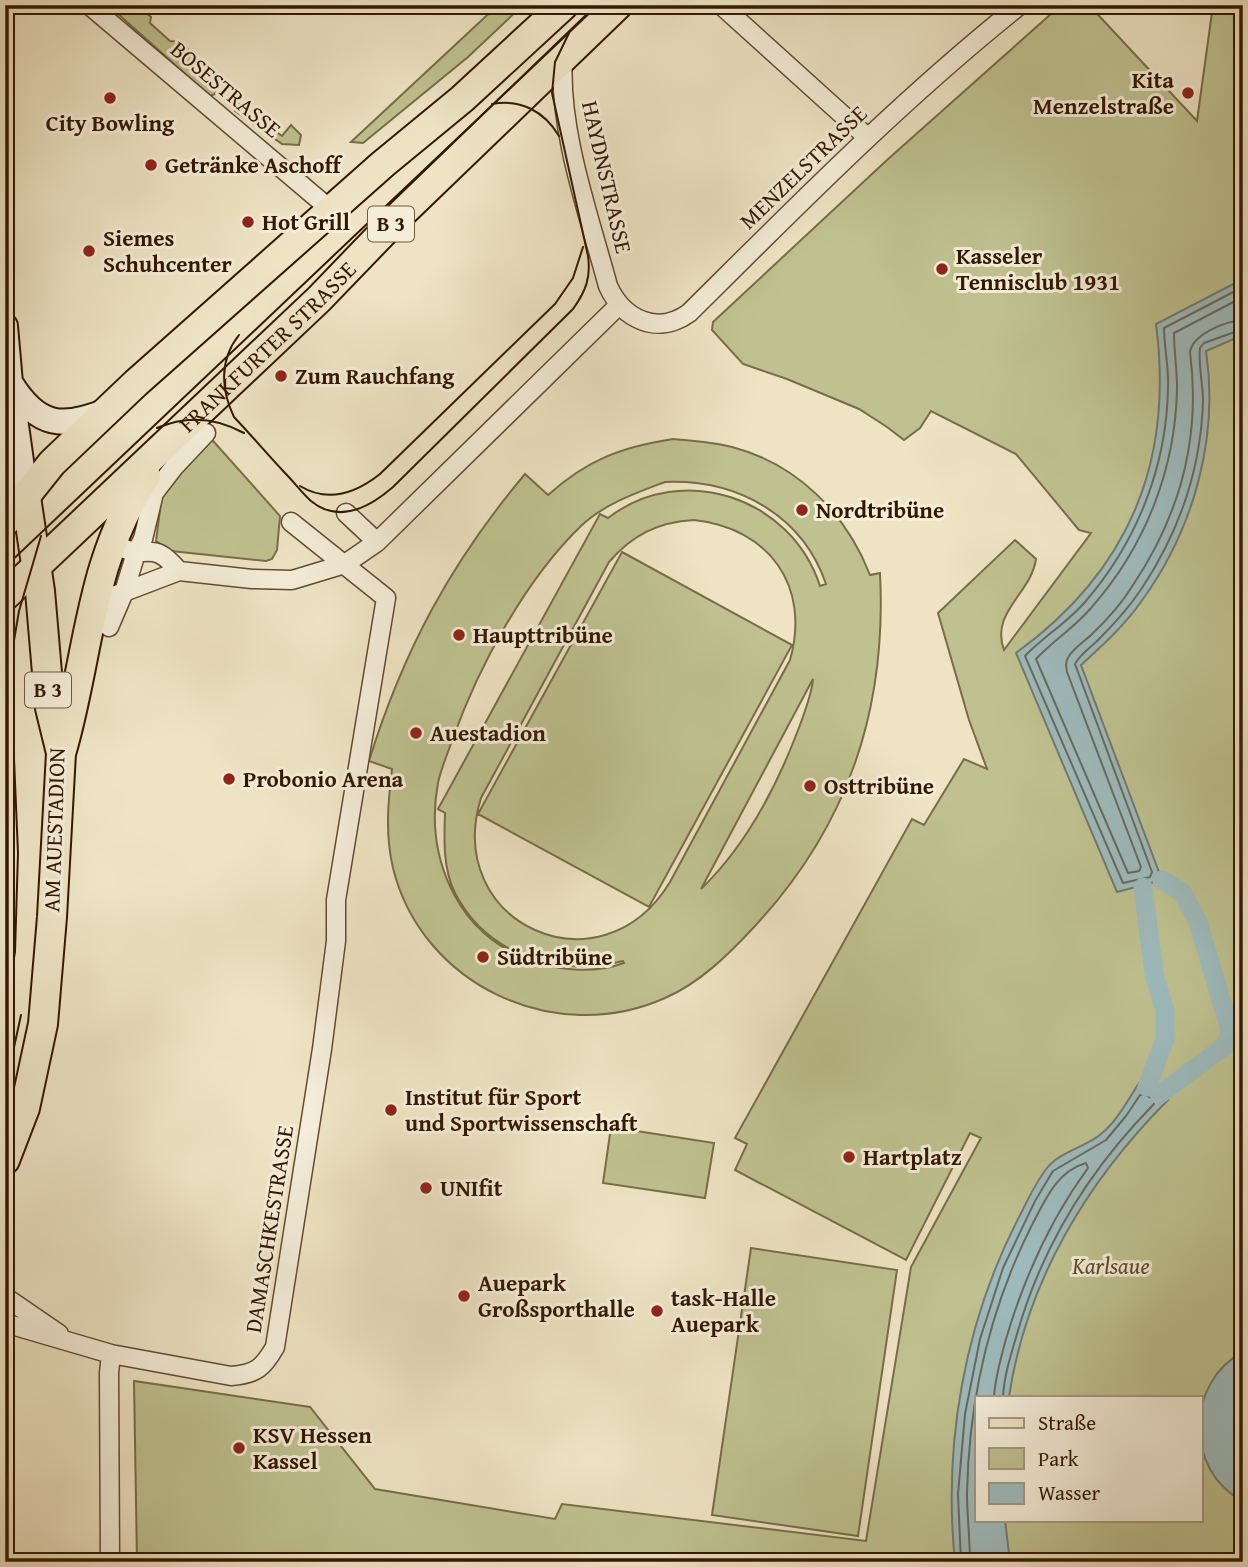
<svg xmlns="http://www.w3.org/2000/svg" width="1248" height="1567" viewBox="0 0 1248 1567" font-family="'Gentium Book Plus',serif">
<style>
.green{fill:#bfc290;stroke:#796d48;stroke-width:2;fill-rule:evenodd}
.water{fill:#9ebcbe;stroke:#737a72;stroke-width:2}
.lines{fill:none;stroke-linecap:round;stroke-linejoin:round}
.shore{stroke:#686a60;stroke-width:2}
.canal{stroke:#9ebcbe;stroke-width:19}
.street-casing{stroke:#624b32;stroke-width:21}
.secondary-casing{stroke:#331801;stroke-width:28}
.primary-casing{stroke:#331801;stroke-width:32}
.street{stroke:#f4edd9;stroke-width:18}
.secondary{stroke:#f4edd9;stroke-width:24}
.primary{stroke:#eee4c4;stroke-width:28}
.tram{stroke:#331801;stroke-width:2}
.poi-dot{fill:#8f2418;stroke:#f4edd9;stroke-width:2.5}
.labels{text-anchor:middle;stroke-width:6;stroke-linejoin:round;paint-order:stroke}
.shield{fill:#f4edd9;stroke:#6d5842;stroke-width:2}
.shield-label{font-size:21px;font-weight:bold;fill:#331801}
.poi-label{font-size:23px;font-weight:bold;fill:#331801;stroke:#f4edd9;text-anchor:start}
.street-label{font-size:23px;fill:#331801;stroke:#f4edd9}
.park-label{font-size:23px;font-style:italic;fill:#5d4b2c;stroke:#f4edd9}
</style>
<rect width="100%" height="100%" fill="#eee4c4"/>
<filter id="stains"><feTurbulence type="fractalNoise" baseFrequency=".00286" numOctaves="4"/><feColorMatrix values="0 0 0 0 .2 0 0 0 0 .09 0 0 0 0 .02 0 0 0 .5 -.17"/></filter>
<radialGradient id="worn" r=".72"><stop offset=".6" stop-color="#630" stop-opacity="0"/><stop offset="1" stop-color="#630" stop-opacity=".3"/></radialGradient>
<path class="green" d="M108,5H137L151,17L150,23L170,41L181,42L219,84L215,94L210,96Z
M498,5H523L468,57L363,143L351,142Z
M1061,5H1089L1197,121L1213,5H1243V1562H137L134,1381L310,1407L375,1489L555,1519L562,1504L866,1541L911,1267L981,1138L970,1133L906,1260L735,1170L747,1144L735,1138L912,819L924,825L964,759L987,769L969,720L938,613L1015,540L1036,559C1031,594 990,612 1004,650L1091,533L1079,530L1016,454L931,411L920,428L904,440L887,427L859,409L787,379L743,364L712,330L713,322L887,160ZM977,1397H1201V1520H977Z
M239,104L282,136L291,125L301,135L299,145L282,144L235,111Z
M206,433L280,516L277,550L272,559L266,561L171,551L156,541L162,495Z
M673,439C693,441 712,442 732,447C797,464 846,513 870,575L880,573C887,709 848,826 755,926C729,954 700,983 665,998C556,1047 422,986 393,868C385,834 388,803 392,769L369,761C403,651 451,562 525,474L548,495C587,460 621,447 673,439ZM665,482C736,479 802,514 826,584L820,586C791,497 682,461 608,518L600,514L438,809L445,813C444,840 443,869 455,893C487,955 558,978 623,961L624,963C591,975 552,970 520,956C454,927 425,853 438,783C441,768 448,753 453,738C479,666 525,580 581,526C604,504 636,493 665,482ZM694,520C769,528 811,586 790,660L670,882C601,996 442,924 481,798L609,562C632,535 658,522 694,520ZM813,679C812,693 805,711 800,725C778,784 747,845 701,889Z
M622,552L792,645L649,907L478,814Z
M611,1127L714,1143L705,1198L603,1183Z
M751,1248L897,1270L858,1536L712,1515Z"/>
<path class="water" d="M1243,279V335L1206,351C1219,437 1194,528 1143,599C1126,624 1104,644 1081,665L1162,880L1117,892L1016,653C1129,571 1174,462 1156,324Z
M1139,1083L1168,1100C1087,1181 1026,1282 1009,1397H977V1520H1005L1010,1562H955C943,1445 964,1324 1018,1219C1027,1202 1035,1183 1047,1168C1059,1152 1086,1147 1101,1134C1117,1121 1128,1100 1139,1083Z
M1243,1352V1501C1185,1472 1185,1382 1243,1352Z"/>
<g class="lines">
<path class="shore" d="M1243,287L1164,328C1164,347 1169,367 1168,387C1167,466 1137,542 1085,602C1067,623 1043,637 1025,656L1123,883L1150,877L1152,872L1075,664C1081,653 1093,646 1101,637C1116,622 1130,606 1142,588C1179,532 1201,468 1203,401C1203,384 1198,363 1200,348L1204,343L1243,329
M1243,297L1174,333C1174,351 1177,369 1177,387C1176,469 1145,547 1091,608C1075,627 1053,641 1036,659L1128,873L1139,871L1141,867L1067,672C1066,666 1065,662 1069,656C1074,648 1085,641 1092,634C1107,620 1122,603 1133,585C1180,515 1201,436 1190,352C1193,334 1226,321 1243,320
M961,1562L958,1494L965,1414L980,1339L1003,1268L1035,1201L1053,1171L1106,1140L1126,1116L1140,1095L1144,1094L1154,1100V1104C1090,1169 1042,1246 1017,1334C1011,1354 1004,1376 1003,1397
M970,1562C970,1539 967,1516 967,1493C969,1400 990,1308 1032,1225C1045,1200 1057,1171 1086,1163L1088,1168C1050,1220 1024,1278 1006,1339C1001,1357 995,1378 994,1397"/>
<path class="canal" d="M1143,887L1154,974L1165,1011V1039L1147,1087
M1159,1095L1226,1045L1230,1030L1198,922L1182,892L1162,880"/>
<defs>
<path id="street" d="M89,5L331,210
M721,5L867,137
M563,57C558,130 589,215 608,286C623,319 657,336 689,313C796,207 902,99 1020,5
M346,513L377,542
M136,553L143,539L154,493L174,467L206,433
M136,553C158,549 164,554 179,571
M103,600L179,571L252,579L292,580L345,564L377,542L619,305
M109,627L124,592L136,553L125,549
M5,1297L59,1334
M5,1323L111,1354L231,1376C256,1374 263,1368 275,1347L322,1049L336,941V900L386,598L291,522
M110,1562L109,1373L111,1354"/>
<path id="secondary" d="M5,326L10,383L26,497
M11,384C38,427 62,429 107,411"/>
<g id="primary">
<path d="M5,522L52,463L136,383L383,164L462,99L564,5"/>
<path id="s1" d="M5,596L319,299L399,216L618,5"/>
<path d="M62,750C90,653 88,565 146,476"/>
<path d="M5,1160L25,1108L43,1024L52,917L61,753L50,708L40,591L26,497"/>
</g>
</defs>
<use href="#street" class="street-casing"/>
<use href="#secondary" class="secondary-casing"/>
<use href="#primary" class="primary-casing"/>
<use href="#street" class="street"/>
<use href="#secondary" class="secondary"/>
<use href="#primary" class="primary"/>
<path class="tram" d="M492,104C521,99 544,111 559,136
M239,335C219,360 221,390 234,417C252,436 268,455 285,473C294,482 302,493 311,501C339,524 370,507 393,487L573,309C586,291 591,277 588,256L552,93L555,62L570,31
M157,428C187,415 215,417 244,433
M300,486C328,503 356,493 380,474L555,304L573,278L583,247
M5,567L598,5
M5,1044L14,986L12,969L15,952L18,853L10,664L19,611L41,536
M5,1089L21,1015"/>
</g>
<g class="poi-dot">
<circle cx="1188" cy="93" r="7"/>
<circle cx="110" cy="98" r="7"/>
<circle cx="151" cy="165" r="7"/>
<circle cx="248" cy="222" r="7"/>
<circle cx="89" cy="251" r="7"/>
<circle cx="942" cy="269" r="7"/>
<circle cx="281" cy="376" r="7"/>
<circle cx="802" cy="510" r="7"/>
<circle cx="459" cy="635" r="7"/>
<circle cx="416" cy="733" r="7"/>
<circle cx="229" cy="779" r="7"/>
<circle cx="810" cy="786" r="7"/>
<circle cx="483" cy="957" r="7"/>
<circle cx="391" cy="1110" r="7"/>
<circle cx="849" cy="1157" r="7"/>
<circle cx="426" cy="1188" r="7"/>
<circle cx="464" cy="1296" r="7"/>
<circle cx="657" cy="1311" r="7"/>
<circle cx="239" cy="1448" r="7"/>
</g>
<g class="labels">
<g class="shield">
<rect x="368" y="206.5" width="46" height="35" rx="5"/>
<rect x="25" y="672.5" width="46" height="35" rx="5"/>
</g>
<g class="shield-label">
<text x="391" y="231">B 3</text>
<text x="48" y="697">B 3</text>
</g>
<g class="poi-label">
<text x="1174" y="88" text-anchor="end">Kita<tspan x="1174" dy="26">Menzelstraße</tspan></text>
<text x="110" y="131" text-anchor="middle">City Bowling</text>
<text x="165" y="173">Getränke Aschoff</text>
<text x="262" y="230">Hot Grill</text>
<text x="103" y="246">Siemes<tspan x="103" dy="26">Schuhcenter</tspan></text>
<text x="956" y="264">Kasseler<tspan x="956" dy="26">Tennisclub 1931</tspan></text>
<text x="295" y="384">Zum Rauchfang</text>
<text x="816" y="518">Nordtribüne</text>
<text x="473" y="643">Haupttribüne</text>
<text x="430" y="741">Auestadion</text>
<text x="243" y="787">Probonio Arena</text>
<text x="824" y="794">Osttribüne</text>
<text x="497" y="965">Südtribüne</text>
<text x="405" y="1105">Institut für Sport<tspan x="405" dy="26">und Sportwissenschaft</tspan></text>
<text x="863" y="1165">Hartplatz</text>
<text x="440" y="1196">UNIfit</text>
<text x="478" y="1291">Auepark<tspan x="478" dy="26">Großsporthalle</tspan></text>
<text x="671" y="1306">task-Halle<tspan x="671" dy="26">Auepark</tspan></text>
<text x="253" y="1443">KSV Hessen<tspan x="253" dy="26">Kassel</tspan></text>
</g>
<g class="street-label">
<text transform="translate(226 89) rotate(40)" y="8">BOSESTRASSE</text>
<text transform="translate(803 167) rotate(-44)" y="8">MENZELSTRASSE</text>
<text transform="translate(607 177) rotate(77)" y="8">HAYDNSTRASSE</text>
<text dy="8" stroke="none"><textPath href="#s1" startOffset="362">FRANKFURTER STRASSE</textPath></text>
<text transform="translate(54 830) rotate(-88)" y="8">AM AUESTADION</text>
<text transform="translate(269 1229) rotate(-81)" y="8">DAMASCHKESTRASSE</text>
</g>
<g class="park-label">
<text x="1111" y="1274">Karlsaue</text>
</g>
</g>
<rect width="1248" height="1567" fill="none" stroke="#eee4c4" stroke-width="28"/>
<rect x="7" y="7" width="1234" height="1553" fill="none" stroke="#331801" stroke-width="3.5"/>
<rect x="14" y="14" width="1220" height="1539" fill="none" stroke="#331801" stroke-width="2"/>
<rect x="975" y="1396" width="228" height="126" fill="#f4edd9" stroke="#a79883" stroke-width="2"/>
<rect x="989" y="1418" width="35" height="10" fill="#eee4c4" stroke="#a79883" stroke-width="2"/>
<text x="1038" y="1430" font-size="21" fill="#331801">Straße</text>
<rect x="989" y="1448" width="35" height="21" fill="#bfc290" stroke="#a79883" stroke-width="2"/>
<text x="1038" y="1466" font-size="21" fill="#331801">Park</text>
<rect x="989" y="1483" width="35" height="21" fill="#9ebcbe" stroke="#a79883" stroke-width="2"/>
<text x="1038" y="1500" font-size="21" fill="#331801">Wasser</text>
<rect width="100%" height="100%" filter="url(#stains)"/>
<rect width="100%" height="100%" fill="url(#worn)"/>
</svg>
